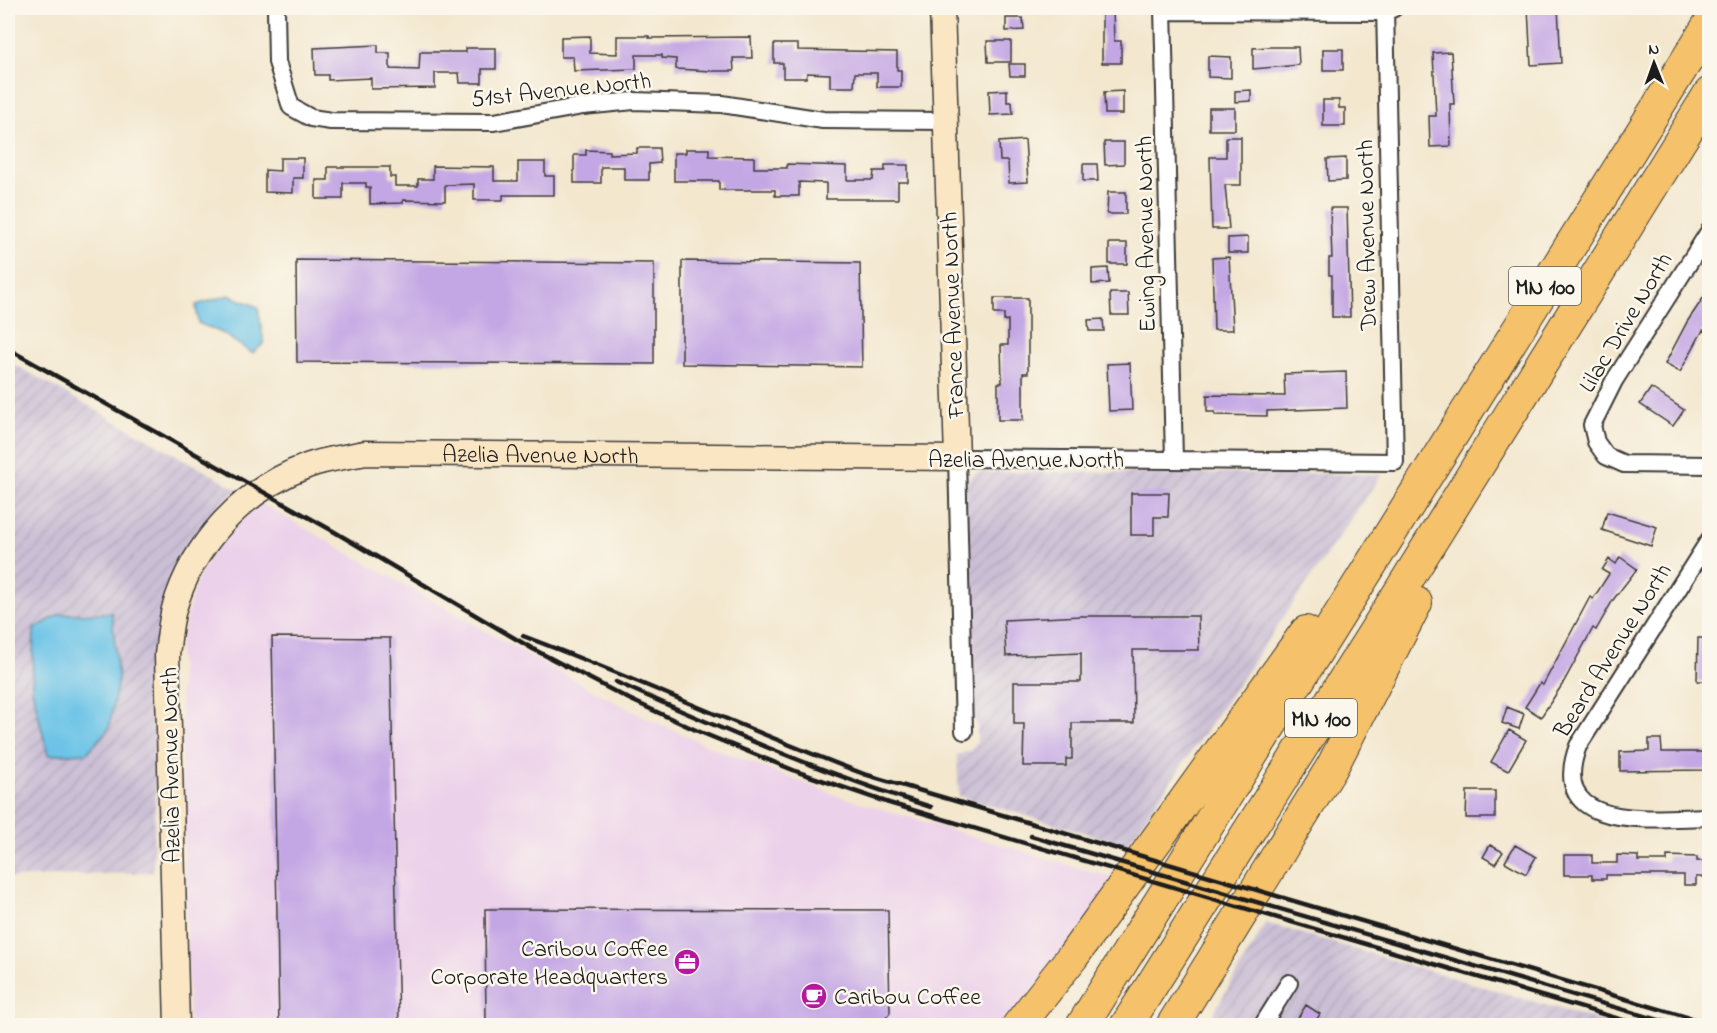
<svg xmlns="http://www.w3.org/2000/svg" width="1717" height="1033" viewBox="0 0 1717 1033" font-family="'Indie Flower',sans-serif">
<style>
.built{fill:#ecd1ea}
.industrial{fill:url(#industrial-furrows)}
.water{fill:#6ac3e7;stroke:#437082;stroke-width:1.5}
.building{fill:#c3a6e4}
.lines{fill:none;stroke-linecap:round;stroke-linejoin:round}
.street-casing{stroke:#3c3a37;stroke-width:20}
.secondary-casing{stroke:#3c3a37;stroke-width:27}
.highway-casing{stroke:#3c3a37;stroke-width:34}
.street{stroke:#fff;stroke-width:16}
.secondary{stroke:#fbe6c4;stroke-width:24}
.highway{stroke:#f5c16b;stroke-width:32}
.rail{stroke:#1c1c1c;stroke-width:4.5}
.labels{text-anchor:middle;stroke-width:5;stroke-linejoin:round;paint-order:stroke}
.shield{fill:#fbf7ec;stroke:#5f5e5a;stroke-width:1.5}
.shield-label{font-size:22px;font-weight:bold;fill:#1c1c1c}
.street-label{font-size:24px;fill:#1c1c1c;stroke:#fbf7ec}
.poi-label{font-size:24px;fill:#1c1c1c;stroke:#fbf7ec;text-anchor:end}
</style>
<defs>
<pattern id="industrial-furrows" width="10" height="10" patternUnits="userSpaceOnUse" patternTransform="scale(1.5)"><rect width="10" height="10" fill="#cbbfd5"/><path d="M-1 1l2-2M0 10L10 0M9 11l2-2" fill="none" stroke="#aea4b6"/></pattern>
</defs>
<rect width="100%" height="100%" fill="#fbf7ec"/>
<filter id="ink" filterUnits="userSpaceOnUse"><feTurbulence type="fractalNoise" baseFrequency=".0167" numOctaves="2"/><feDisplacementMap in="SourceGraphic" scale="12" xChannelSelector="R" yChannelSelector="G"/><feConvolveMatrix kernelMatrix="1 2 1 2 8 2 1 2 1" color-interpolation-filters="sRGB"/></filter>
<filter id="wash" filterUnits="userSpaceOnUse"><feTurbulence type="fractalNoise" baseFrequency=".008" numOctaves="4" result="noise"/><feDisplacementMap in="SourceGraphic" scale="24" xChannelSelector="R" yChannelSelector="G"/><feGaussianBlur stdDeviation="1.35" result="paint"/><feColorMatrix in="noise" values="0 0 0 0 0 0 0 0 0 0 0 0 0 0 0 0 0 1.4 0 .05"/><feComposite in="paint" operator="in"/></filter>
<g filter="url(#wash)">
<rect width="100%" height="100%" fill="#f3e7ce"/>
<path class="built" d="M259,502L535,659L642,716L715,749L841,797L1122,881L1004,1025L189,1026L179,647L195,585L210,556L233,527Z"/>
<path class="industrial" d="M8,361L239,490L221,505L190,544L166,590L157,633L153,686L156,771L153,872L8,878Z
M978,472L1382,474L1127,845L959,796L957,755L970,751L977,742V726L972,712L966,485L970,477Z
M1266,923L1614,1025L1206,1026Z"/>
<path class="water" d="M229,295L258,307L264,344L252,353L222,333L198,323L196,305Z
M112,613L118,679L109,728L87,753L48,755L32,689L34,629L60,614Z"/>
<g id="blocks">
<path class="building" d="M1102,8H1113L1114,41H1121V63H1102Z
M1528,8H1558L1561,63L1531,65Z
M1006,18H1023L1024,30L1006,31Z
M590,36V53L617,54V36H649V38L751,37L752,58H733L734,71H712L676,69V59L662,58V55H636V69L574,71L573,57H561V37Z
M987,41H1011V62H988Z
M774,44H798V50L897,52V70H901V87H877V73H855L854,87H830V74L807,73L806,78H783V63H774Z
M378,45V53H390V69L419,70L420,52H466V48H496V69H482V83H460L459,73H435V88L371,89V78L328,80V75H315L314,48Z
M1270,47H1298L1299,65L1253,69V48Z
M1323,49H1343V70H1323Z
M1451,52L1454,104H1450L1451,146L1430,147L1429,116H1436L1433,53Z
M1208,56L1231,57V78L1208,77Z
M1009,64H1025V76H1010Z
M1007,90V102H1012L1013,114L990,115L989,91Z
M1251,90V101L1235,102V91Z
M1123,91V114H1105L1104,92Z
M1323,100H1339V108H1345V126H1323Z
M1209,108H1235V130H1209Z
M1226,137H1241V185H1225L1229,229H1212L1210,157H1226Z
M1025,140L1028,182L1009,183L1008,161H1000L999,142Z
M1104,142H1124V164L1105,165Z
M637,148H659L660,163L649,164V180H624V167H601V183H574V155H586V150L609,151V154L637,153Z
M686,149H709V156L754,157V168H787V164L847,166V180H873L874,171H885V165H908V182H898V199H826V183L799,182V196H775V190H719V181H674V153H686Z
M280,158H303V178H293V193L265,192V170L280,171Z
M1346,158V180L1328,181L1327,159Z
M518,162H545V176H554V195H503V200H474V184L445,185V201L403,200V203L370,204V187H366V183H343V199H316V180H328V167H390V177H395V186H418V179H433V166L494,167V181H518Z
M1083,164H1097L1098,181H1083Z
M1108,192H1126V214H1107Z
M1330,208H1347L1350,317H1332V275H1329V258H1332Z
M1248,237V253H1228V238Z
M1109,243H1127V264H1109Z
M1229,257L1233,330H1214L1212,258Z
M296,260L654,263V364L297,362Z
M682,261L860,263L862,367L682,364Z
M1108,268L1109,283L1092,284V269Z
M1710,288V334L1703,330L1680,372L1665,364L1687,322Z
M1110,293H1128L1129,315H1111Z
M994,298H1028V373H1023V420H998V383H1002L1001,345H1008V320L1004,321V314H994Z
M1103,319L1104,331H1089L1088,320Z
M1130,363L1132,410L1109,411L1107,364Z
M1346,372L1347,408L1267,411V416L1215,415V412H1207V395L1285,396L1284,374Z
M1651,388L1684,410L1673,426L1640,404Z
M1131,493H1169L1168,517H1154V535H1131Z
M1607,512L1657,527L1651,546L1602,530Z
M1620,557L1637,569L1613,600L1596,630L1593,628L1562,685L1541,717L1525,707L1540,683L1543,685L1590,597L1593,599L1609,574L1602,570L1609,559L1616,564Z
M1081,616H1198L1199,650H1133L1134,723H1072V759H1066V766H1023L1024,724H1014V682H1081V653L1006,656L1004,620Z
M272,637L390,638L399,1026H279Z
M1698,638H1710V681H1697Z
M1507,707L1524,714L1519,729L1502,723Z
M1509,730L1526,740L1508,771L1491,762Z
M1649,739H1661L1662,752H1707V770L1620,771V752L1649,751Z
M1467,791H1495V818H1466Z
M1490,845L1503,852L1495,864L1483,857Z
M1515,845L1536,857L1526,874L1505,862Z
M1564,855H1592V863H1617V855L1638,856V861H1667V856L1697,857V861H1706V877H1696V885H1684V875H1606V879H1592V875H1564Z
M485,909L888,910L890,1013L879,1026H486Z
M1306,1005L1320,1014L1313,1026H1293Z"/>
</g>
</g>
<g filter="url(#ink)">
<use href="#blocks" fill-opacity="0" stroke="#3c3a37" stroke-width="1.5"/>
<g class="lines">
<defs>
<path id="street" d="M276,8L277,62L291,107L311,118L331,121L494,122L583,106L634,101L722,104L823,120L945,121
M1163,8L1174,459
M1163,11L1385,12L1394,8
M1710,230L1614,381L1592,425L1596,442L1606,456L1624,464L1710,465
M1710,539L1578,746C1545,835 1658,817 1710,817
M964,731L957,458L1395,462L1385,8
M1262,1026L1289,983"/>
<g id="secondary">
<path id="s1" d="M177,1026L167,655C169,640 170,624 174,609C193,543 243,490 307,466C325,459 346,457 365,453L957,458L942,8"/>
</g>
<path id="highway" d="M1018,1026L1073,956L1306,632
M1082,1026L1710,23
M1126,1026L1399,593L1710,93
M1172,1026L1332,767L1416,603"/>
</defs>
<use href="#street" class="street-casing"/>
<use href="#secondary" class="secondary-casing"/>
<use href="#highway" class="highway-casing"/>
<use href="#street" class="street"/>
<use href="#secondary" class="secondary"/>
<use href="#highway" class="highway"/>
<path class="rail" d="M8,349L333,531L533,649L629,699L700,732L798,772L889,803L1643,1026
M523,636C638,679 749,731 864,774L1710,1024
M616,682C719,728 822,773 931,807
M1031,836L1679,1026"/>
</g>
</g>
<defs>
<symbol id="office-disc" viewBox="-11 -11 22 22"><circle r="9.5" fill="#b5179e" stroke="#fbf7ec"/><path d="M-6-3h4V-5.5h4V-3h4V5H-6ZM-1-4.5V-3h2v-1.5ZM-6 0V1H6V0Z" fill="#fff"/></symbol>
<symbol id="cafe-disc" viewBox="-11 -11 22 22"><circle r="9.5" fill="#b5179e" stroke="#fbf7ec"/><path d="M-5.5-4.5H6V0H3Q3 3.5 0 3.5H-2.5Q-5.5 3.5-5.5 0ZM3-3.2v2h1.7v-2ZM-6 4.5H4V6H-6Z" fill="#fff"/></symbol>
</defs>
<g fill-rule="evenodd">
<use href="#office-disc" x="672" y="947" width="30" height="30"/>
<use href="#cafe-disc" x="799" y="981" width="30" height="30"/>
</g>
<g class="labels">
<g class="shield">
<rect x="1509" y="267" width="72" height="38" rx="4.5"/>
<rect x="1285" y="699" width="72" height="38" rx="4.5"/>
</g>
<g class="shield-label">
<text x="1545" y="294">MN 100</text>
<text x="1321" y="726">MN 100</text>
</g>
<g class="street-label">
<text transform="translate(561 89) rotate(-6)" y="8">51st Avenue North</text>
<text transform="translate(1145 234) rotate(-91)" y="8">Ewing Avenue North</text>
<text transform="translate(1366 235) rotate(-91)" y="8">Drew Avenue North</text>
<text transform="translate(952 315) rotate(-92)" y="8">France Avenue North</text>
<text transform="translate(1625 322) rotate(-59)" y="8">Lilac Drive North</text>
<text dy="8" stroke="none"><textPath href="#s1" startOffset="855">Azelia Avenue North</textPath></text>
<text x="1026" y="467">Azelia Avenue North</text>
<text transform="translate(1612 650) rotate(-58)" y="8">Beard Avenue North</text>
<text transform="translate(170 765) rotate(-91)" y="8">Azelia Avenue North</text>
</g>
<g class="poi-label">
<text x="668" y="956">Caribou Coffee<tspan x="668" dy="28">Corporate Headquarters</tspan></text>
<text x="834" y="1004" text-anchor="start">Caribou Coffee</text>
</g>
</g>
<rect width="1717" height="1033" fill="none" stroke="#fbf7ec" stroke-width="30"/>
<g transform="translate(1654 63) rotate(359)" stroke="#fbf7ec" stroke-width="4.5" paint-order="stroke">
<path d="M0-4.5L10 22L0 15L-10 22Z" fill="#1c1c1c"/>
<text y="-9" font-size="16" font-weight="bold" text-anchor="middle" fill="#1c1c1c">N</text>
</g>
</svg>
